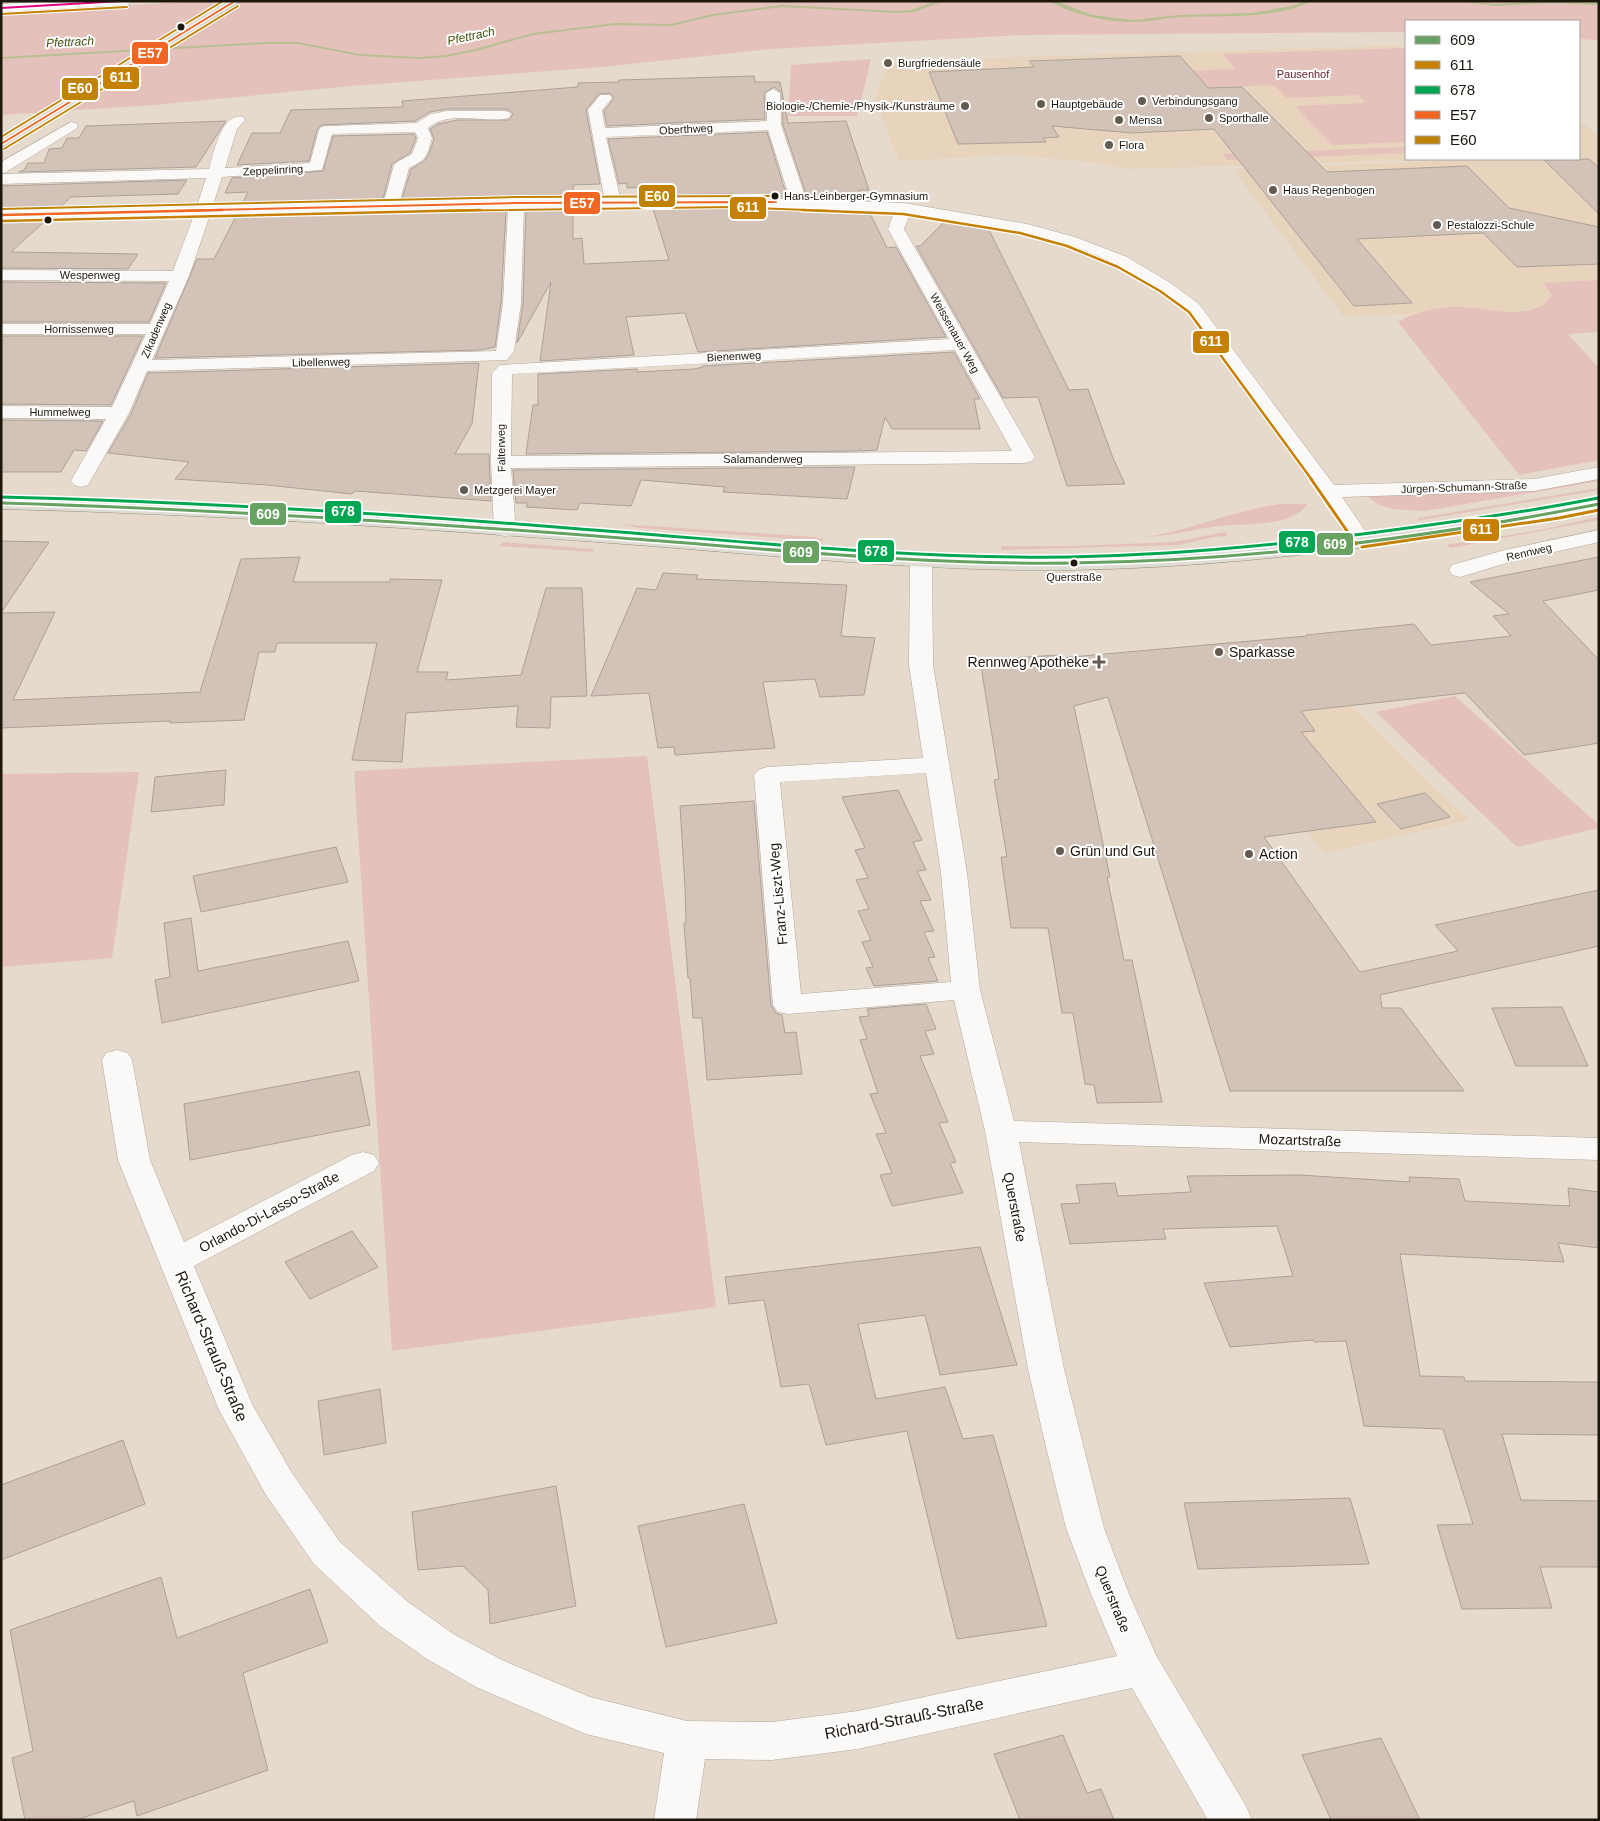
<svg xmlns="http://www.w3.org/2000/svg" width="1600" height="1821" viewBox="0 0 1600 1821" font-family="Arial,sans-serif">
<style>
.built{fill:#e8d3bc}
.green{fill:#e4c1ba}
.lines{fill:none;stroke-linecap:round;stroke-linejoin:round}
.stream{fill:#b7c092;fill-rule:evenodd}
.building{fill:#d3c2b7;stroke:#aca198}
.minor-casing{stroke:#b1a79d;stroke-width:1}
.major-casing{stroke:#968e7c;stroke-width:1}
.minor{fill:#fbf9f7;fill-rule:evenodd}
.major{fill:#dfdcd4;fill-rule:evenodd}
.bus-1-casing{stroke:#fff;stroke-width:6}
.bus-2-far2-casing{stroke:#fff;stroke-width:4}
.bus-2-far1-casing{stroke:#fff;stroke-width:5}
.bus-2-casing{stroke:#fff;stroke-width:6}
.bus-3-casing{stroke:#fff;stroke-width:6}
.bus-4-far1-casing{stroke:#fff;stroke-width:4}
.bus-4-casing{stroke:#fff;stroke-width:5}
.bus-5-casing{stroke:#fff;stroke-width:4}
.bus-6-casing{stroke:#fff;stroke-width:4}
.bus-1{stroke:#68a262;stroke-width:3}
.bus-2-far2{stroke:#c68103;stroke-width:2}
.bus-2-far1{stroke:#c68103;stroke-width:2.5}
.bus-2{stroke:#c68103;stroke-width:3}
.bus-3{stroke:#00a651;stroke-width:3}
.bus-4-far1{stroke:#f26522;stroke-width:2}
.bus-4{stroke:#f26522;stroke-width:2.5}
.bus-5{stroke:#c08203;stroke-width:2}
.bus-6{stroke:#e5007d;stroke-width:2}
.bus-dot{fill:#1d160d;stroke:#fff;stroke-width:2}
.poi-dot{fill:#635b50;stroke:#fff;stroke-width:2}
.labels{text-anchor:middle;stroke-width:4;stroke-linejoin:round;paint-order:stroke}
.far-poi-label{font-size:11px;fill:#1d160d;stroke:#fff;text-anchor:start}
.far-park-label{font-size:11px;fill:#681722;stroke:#fff}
.far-street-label{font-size:11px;fill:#1d160d;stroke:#fff}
.far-bus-label{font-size:11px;fill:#1d160d;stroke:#fff;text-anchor:start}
.far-water-label{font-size:12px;font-style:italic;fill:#435210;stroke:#fff}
.poi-label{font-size:14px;fill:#1d160d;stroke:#fff;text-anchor:start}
.street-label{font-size:14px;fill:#1d160d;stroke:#fff}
.near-street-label{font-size:16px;fill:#1d160d;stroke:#fff}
.line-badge{stroke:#fff;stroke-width:2}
.badge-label{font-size:14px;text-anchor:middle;font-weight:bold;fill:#fff}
</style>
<rect width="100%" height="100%" fill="#e6dacc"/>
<path class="built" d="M1389,46L1406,47V159H1447L1127,169L1091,162L1011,155L899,161L875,99L887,65L1015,57Z
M1579,120L1599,136V280L1544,283L1552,295L1541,306L1516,312H1493L1460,307L1437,308L1410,314L1344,317L1233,169L1492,159H1579Z
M1341,695L1434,788L1470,820L1324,853L1251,758L1295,701Z"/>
<path class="green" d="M200,1H1599V40L1579,39V21H1406V32L1024,35L771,49L602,67L351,86L154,105L1,115V13Z
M1406,48V142L1333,145L1295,106L1365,103L1358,95L1287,98L1274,85L1096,92L1105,74L1236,69L1223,54Z
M871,59L857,116H788L791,65Z
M1406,147V153L1227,160L1223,154Z
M1599,280V332L1568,334L1599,368V460L1519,475L1398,322C1415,311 1439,306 1460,307C1487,308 1515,318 1541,306C1545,304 1548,299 1552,295L1543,283Z
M1599,476V481L1425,511L1392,509L1378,504L1361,492Z
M1599,488V490L1415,521L1419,518Z
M1280,504H1307C1303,512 1291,518 1282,520C1262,525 1240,524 1219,526C1195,529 1171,536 1146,537C1192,530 1233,510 1280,504Z
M1599,517V520L1451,548L1446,545L1540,530Z
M619,524L815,537L823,539V541L640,528Z
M1226,532L1227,536L1213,537L1179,545L1001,550V546H1074L1174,542Z
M503,542L594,549L592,552L500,546Z
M1455,696L1599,825V828L1517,847L1376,712Z
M647,756L716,1307L392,1351L354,771Z
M139,772L112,958L1,967V774Z"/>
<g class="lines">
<path class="stream" d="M937,1H944L914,12L896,13L782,7L713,16L671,26L615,25L533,35L476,51L446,57L419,59L360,56L298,44H265L1,59V57L265,42H298L360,54L419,57L446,55L475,49L533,33L615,23L671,24L713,14L782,5L896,11L911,10Z
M1049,1H1056L1092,15L1134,20L1179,15L1252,13L1292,6L1305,1H1312C1275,20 1220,15 1180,17C1165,18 1149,22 1134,22C1105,22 1074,15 1049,1Z
M1458,1L1496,4L1540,1L1599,3V5L1552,3L1496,6Z"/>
</g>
<path class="building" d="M1180,56L1208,88L1242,87L1327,172L1467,166L1509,208L1599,227V264L1517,267L1483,233L1357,239L1412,303L1354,306L1214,129L1132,133L1052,126L1059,137L1043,138L1046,142L958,144L929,72L1034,67L1029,61Z
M754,76L755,82H780L788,123L846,121L869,190H859L863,199L807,197L783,125L782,93L774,87L764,93L765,119L607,126L604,111L614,98L610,93L599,94L586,110L600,184L573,185V196L402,199L411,169L424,161L429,154L434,139L430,129L438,124L457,120H509L513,114L509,110L504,109H447L430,112L415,121L321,125L317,130L309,161L237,165L252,133H280L291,110L403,107L402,101L578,87V83L619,82V80Z
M226,121L196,167L19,172L24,170L28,163H44L49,149L62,148L67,138H79L86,126Z
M767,132L787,197L733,194L648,195L646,187L627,188V183L619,184L608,139Z
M414,134L416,138L410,153L392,164L383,199L243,202L248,192L225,193L232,178L323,171L333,136Z
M1589,159L1599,168V214L1544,160Z
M187,180L178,194L71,197L60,207L1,208V186Z
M733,208L870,213L887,248L896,247L946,337L698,352L685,313L626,317L634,355L540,361L551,282L517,343L523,303L526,210L573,209V239L582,238L584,264L669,260L653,209Z
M506,210L501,303L495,347L480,350L155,358L197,259H214L236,216Z
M45,221L11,252L138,254L128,269L1,268V222Z
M944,222L988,228L1069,390L1088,389L1113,458L1125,484L1067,486L1038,397L1003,398L916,246H920Z
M1,282L166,283L149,322H1Z
M1,336H143L111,405L1,404Z
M954,352L980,399H974L980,429H892L885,417L877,450L861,451L860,449L859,451L526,454L533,405H538V374L637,369V372L694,369L703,367L702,366Z
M479,363L472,424L455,454H489L491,501L355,491L352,494L267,485L175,479L189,462L108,453L131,414L148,373Z
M1,420L103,421L86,451L74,450L61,472H1Z
M855,467L847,499L723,492L725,487L641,480L631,506L580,503L577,510L526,507L528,503H516L513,470Z
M1,541L49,542L1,613L55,612L13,700L200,692L241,559L300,557L293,582H390V579L442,580L417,672H448L446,680L521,675L546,588H582L587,696L551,697L550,728L516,727L518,706L406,713L402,762L352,760L377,643H277L275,652H259L244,720L170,723V721L1,728Z
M1599,557V590L1543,601L1599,660V743L1524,755L1465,693L1301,711L1315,731L1301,732L1376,822L1264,837L1360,972L1458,951L1435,925L1599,890V946L1380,995L1382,1008H1401L1464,1091H1230L1108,697L1074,706L1110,877H1107L1124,960H1132L1162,1102L1097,1103L1094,1085L1085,1084L1073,1013H1062L1048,928H1011L1001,857H1007L994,780L999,779L980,660L1059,655L1060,658L1307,636L1306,635L1414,624L1431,645L1511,636L1493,616L1509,614L1470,582Z
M663,573L698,575L696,579L847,585L841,636L875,638L864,695L820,697L815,679L763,682L775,748L675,755L674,747L658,748L649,693L591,696L637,588L656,590Z
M226,770L224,805L151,812L155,777Z
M898,790L922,840L913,842L926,870L917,871L931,900L920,901L934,931L924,932L935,957L928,958L938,981L874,986L866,968L873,967L862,942L871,940L858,911L869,909L856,880L868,878L855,850L865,848L842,797Z
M1425,793L1450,817L1401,829L1377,804Z
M754,801L771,1005L776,1013L782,1015L785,1033L796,1032L802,1074L707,1080L702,1018H693L690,978H688L684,923H686L685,888L680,806Z
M336,847L348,882L201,912L193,876Z
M191,918L198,971L348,941L359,981L162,1023L155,980L170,977L164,923Z
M926,1004L936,1029L925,1031L934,1054L920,1056L948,1122L939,1123L956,1162L950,1163L963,1193L892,1206L880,1175L892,1173L876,1134L886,1133L870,1094L878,1093L860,1040L867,1039L859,1017L869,1016L867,1009Z
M1562,1007L1588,1066H1516L1492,1008Z
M359,1071L370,1125L190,1160L184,1104Z
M1300,1175L1410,1182L1409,1177L1459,1179L1465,1201L1570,1206L1568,1188L1599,1192V1248L1558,1243L1564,1262L1400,1254L1420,1376L1464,1377L1465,1381L1599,1382V1435L1502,1434L1521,1500L1599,1501V1567H1540L1552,1608L1462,1609L1437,1525L1473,1524L1443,1429L1364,1426L1346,1341L1314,1342L1313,1340L1230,1347L1204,1283L1293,1276L1277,1226L1163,1229L1166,1239L1070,1244L1061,1204L1080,1203L1076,1185L1115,1183L1118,1196L1191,1192L1187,1176Z
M352,1231L378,1267L310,1299L285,1262Z
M980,1247L1017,1365L940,1375L925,1315L858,1324L876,1399L945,1387L963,1439L993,1435L1047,1626L957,1639L907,1431L826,1445L809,1384L781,1387L764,1300L729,1304L725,1277Z
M380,1389L386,1443L324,1455L318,1401Z
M123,1440L145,1504L1,1560V1485Z
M556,1486L576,1606L490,1624L488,1590L463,1566L418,1570L412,1512Z
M1350,1498L1369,1564L1198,1569L1184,1503Z
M744,1504L777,1623L666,1647L638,1526Z
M161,1577L177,1638L310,1589L328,1642L243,1673L268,1770L137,1816L134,1801L76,1820H25L12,1758L33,1751L10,1630Z
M1063,1735L1087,1793L1101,1789L1114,1820H1020L994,1754Z
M1381,1738L1420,1820H1331L1302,1755Z"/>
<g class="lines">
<defs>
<path id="minor" d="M55,1H133L127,5L1,12V4Z
M773,89L780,93L781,125L806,199L904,203L1027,224L1075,237L1127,257L1169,282L1199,304L1334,485L1534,479L1599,467V479L1534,491L1342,497L1372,541L1369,546L1361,547L1353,546L1319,493L1187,312C1164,295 1141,279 1117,265C1054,231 979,225 910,214L904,229L1035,457L1032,461L1025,463L511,468L516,530L513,535L505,536L497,535L494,530L491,462L492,373L500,365L949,339L888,229L894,212L733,206L524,208L521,303L514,351L507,360L147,371L129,413L88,485L81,487L74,485L71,481L106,419L1,418V406L112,407L146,334H1V324H150L169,281L1,280V270L173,271L194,215L1,220V210L197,206L206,178L1,184V174L209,169C214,153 221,112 243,117L245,120L237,129L225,168L310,163L319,130L321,127L326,126L416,123L431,114L447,111H504L509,112L511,115L509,118C484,124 450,109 428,128L432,138C426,158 428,158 409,168L400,201L604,197L588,110L600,95H610L612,98L602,110L605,128L767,121L766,93ZM768,130L790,199L733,196L620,197L606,137ZM415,132L418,138L412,154L397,162L394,165L384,201L213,205L222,177L322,170L332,134ZM508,208L503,303L496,351L152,360L189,276L210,215ZM955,350L1012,451L511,456L512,374Z
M71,122L76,123L78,126L76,129L6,172L1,174V162Z
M1599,530V542L1510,562L1460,577L1452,575L1449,570L1452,565L1505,550Z
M921,553L929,555L932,560L933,665L967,873L980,990L1014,1121L1599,1138V1160L1019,1142L1064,1369L1104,1528L1129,1594L1157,1657L1246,1806L1252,1820H1208L1132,1688L858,1749L772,1760L705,1759L696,1820H654L664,1753L586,1734L476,1687L427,1659L380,1626L314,1564L266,1495L219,1410L118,1160L102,1060L106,1053L117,1050L128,1053L132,1060L150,1160L184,1242L352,1155L363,1152L374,1155L379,1163L374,1171L194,1266L253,1406L292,1473L340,1542L408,1602L455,1635L504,1661L590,1697L687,1721L772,1722L858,1711L1117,1656L1091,1594L1066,1528L1046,1447L1028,1369L985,1131L954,1000L788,1014L778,1012L773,1005L754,775L758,770L767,767L923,758L909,665L910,560L913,555ZM926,773L941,873L951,982L801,994L780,782Z"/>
<path id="major" d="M226,1H241L51,121L1,148V138Z
M1,497C214,501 425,516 637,533C781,543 926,559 1071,556C1189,555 1307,543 1424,526C1482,518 1541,510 1599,498V510C1541,522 1482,531 1424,539C1307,556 1189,568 1071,570C926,572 781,556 637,545C425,529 214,514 1,509Z"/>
</defs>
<use href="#minor" class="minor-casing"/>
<use href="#major" class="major-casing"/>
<use href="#minor" class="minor"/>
<use href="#major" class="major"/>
<defs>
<path id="bus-1" d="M1,503C208,509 414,522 621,538C770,549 920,565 1071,563C1247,561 1426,538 1599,504"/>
<path id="bus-2-far2" d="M1,14L127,7
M4,149L238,6
M426,211L733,207L832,211"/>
<path id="bus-2-far1" d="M802,210L903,214L1020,233L1067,246L1118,267L1160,291L1189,312L1312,480
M1,221L480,210"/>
<path id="bus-2" d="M1311,479L1356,544
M1362,547L1559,518L1599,510"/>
<path id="bus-3" d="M1,497C194,502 387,513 580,529C743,541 907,559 1070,557C1186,555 1301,543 1415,527C1476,519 1537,510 1598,498"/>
<path id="bus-4-far1" d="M1,144L235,1
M169,211L516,203L776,202"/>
<path id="bus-4" d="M1,215L222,210"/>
<path id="bus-5" d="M1,137L223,1
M1,209L516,197L776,196"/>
<path id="bus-6" d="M1,8L122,1"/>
</defs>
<use href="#bus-1" class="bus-1-casing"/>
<use href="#bus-2-far2" class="bus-2-far2-casing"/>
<use href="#bus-2-far1" class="bus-2-far1-casing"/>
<use href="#bus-2" class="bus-2-casing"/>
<use href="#bus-3" class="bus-3-casing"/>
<use href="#bus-4-far1" class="bus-4-far1-casing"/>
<use href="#bus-4" class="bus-4-casing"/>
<use href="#bus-5" class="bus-5-casing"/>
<use href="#bus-6" class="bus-6-casing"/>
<use href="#bus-1" class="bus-1"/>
<use href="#bus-2-far2" class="bus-2-far2"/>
<use href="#bus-2-far1" class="bus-2-far1"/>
<use href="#bus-2" class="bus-2"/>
<use href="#bus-3" class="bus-3"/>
<use href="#bus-4-far1" class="bus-4-far1"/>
<use href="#bus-4" class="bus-4"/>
<use href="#bus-5" class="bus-5"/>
<use href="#bus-6" class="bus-6"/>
</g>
<g class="bus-dot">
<circle cx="181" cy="27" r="4.5"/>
<circle cx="775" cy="196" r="4.5"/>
<circle cx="48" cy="220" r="4.5"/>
<circle cx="1074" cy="563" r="4.5"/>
</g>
<g class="poi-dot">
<circle cx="888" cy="63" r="5"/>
<circle cx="1142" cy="101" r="5"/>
<circle cx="1041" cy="104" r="5"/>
<circle cx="965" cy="106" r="5"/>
<circle cx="1209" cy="118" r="5"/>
<circle cx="1119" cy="120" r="5"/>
<circle cx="1109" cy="145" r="5"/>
<circle cx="1273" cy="190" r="5"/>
<circle cx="1437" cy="225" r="5"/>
<circle cx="464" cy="490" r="5"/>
<circle cx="1219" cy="652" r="5"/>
<path d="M1096.5 654.5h5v5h5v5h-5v5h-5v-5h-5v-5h5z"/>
<circle cx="1060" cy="851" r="5"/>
<circle cx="1249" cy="854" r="5"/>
</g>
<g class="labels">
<g class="far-poi-label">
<text x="898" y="67">Burgfriedensäule</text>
<text x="1152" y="105">Verbindungsgang</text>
<text x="1051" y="108">Hauptgebäude</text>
<text x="955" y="110" text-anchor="end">Biologie-/Chemie-/Physik-/Kunsträume</text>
<text x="1219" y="122">Sporthalle</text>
<text x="1129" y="124">Mensa</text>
<text x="1119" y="149">Flora</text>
<text x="1283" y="194">Haus Regenbogen</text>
<text x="1447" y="229">Pestalozzi-Schule</text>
<text x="474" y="494">Metzgerei Mayer</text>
</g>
<g class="far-park-label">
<text x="1303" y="78">Pausenhof</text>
</g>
<g class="far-street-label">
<text transform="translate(686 129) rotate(-3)" y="4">Oberthweg</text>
<text transform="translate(273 170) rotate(-3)" y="4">Zeppelinring</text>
<text x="90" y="279">Wespenweg</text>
<text x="79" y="333">Hornissenweg</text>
<text transform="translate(156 330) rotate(-67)" y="4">Zikadenweg</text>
<text transform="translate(955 333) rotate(61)" y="4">Weissenauer Weg</text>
<text transform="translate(734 356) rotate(-3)" y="4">Bienenweg</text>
<text transform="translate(321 362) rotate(-1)" y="4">Libellenweg</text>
<text x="60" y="416">Hummelweg</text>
<text transform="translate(501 448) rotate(-91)" y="4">Falterweg</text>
<text x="763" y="463">Salamanderweg</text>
<text transform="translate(1464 487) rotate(-2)" y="4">Jürgen-Schumann-Straße</text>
<text transform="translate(1529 552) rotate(-13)" y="4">Rennweg</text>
</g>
<g class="far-bus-label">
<text x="784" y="200">Hans-Leinberger-Gymnasium</text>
<text x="1074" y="581" text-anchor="middle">Querstraße</text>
</g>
<g class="far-water-label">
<text transform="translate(471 36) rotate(-12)" y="4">Pfettrach</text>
<text transform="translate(70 42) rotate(-3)" y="4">Pfettrach</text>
</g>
<g class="poi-label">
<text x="1229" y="657">Sparkasse</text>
<text x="1089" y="667" text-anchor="end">Rennweg Apotheke</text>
<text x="1070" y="856">Grün und Gut</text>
<text x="1259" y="859">Action</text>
</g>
<g class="street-label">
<text transform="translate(778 894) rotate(-95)" y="5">Franz-Liszt-Weg</text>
<text transform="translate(1300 1140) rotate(2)" y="5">Mozartstraße</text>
<text transform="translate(1015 1207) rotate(79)" y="5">Querstraße</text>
<text transform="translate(269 1212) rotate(-28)" y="5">Orlando-Di-Lasso-Straße</text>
<text transform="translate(1113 1599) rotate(68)" y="5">Querstraße</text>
</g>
<g class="near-street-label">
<text transform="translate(212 1346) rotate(67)" y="6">Richard-Strauß-Straße</text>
<text transform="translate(904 1718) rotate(-11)" y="6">Richard-Strauß-Straße</text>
</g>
</g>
<g class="line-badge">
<rect x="131" y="41" width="38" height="24" rx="5" fill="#f26522"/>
<rect x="102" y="66" width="38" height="24" rx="5" fill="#c68103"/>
<rect x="61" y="77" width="38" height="24" rx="5" fill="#c08203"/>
<rect x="638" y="184" width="38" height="24" rx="5" fill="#c08203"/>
<rect x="563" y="191" width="38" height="24" rx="5" fill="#f26522"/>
<rect x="729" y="196" width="38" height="24" rx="5" fill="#c68103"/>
<rect x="1192" y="330" width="38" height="24" rx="5" fill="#c68103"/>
<rect x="324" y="500" width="38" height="24" rx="5" fill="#00a651"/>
<rect x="249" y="502" width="38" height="24" rx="5" fill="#68a262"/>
<rect x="1462" y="518" width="38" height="24" rx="5" fill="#c68103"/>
<rect x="1278" y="530" width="38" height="24" rx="5" fill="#00a651"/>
<rect x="1316" y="532" width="38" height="24" rx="5" fill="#68a262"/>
<rect x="857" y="539" width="38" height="24" rx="5" fill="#00a651"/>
<rect x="782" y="540" width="38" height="24" rx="5" fill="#68a262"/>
</g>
<g class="badge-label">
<text x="150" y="58">E57</text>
<text x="121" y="82">611</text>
<text x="80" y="93">E60</text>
<text x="657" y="201">E60</text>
<text x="582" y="208">E57</text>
<text x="748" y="212">611</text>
<text x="1211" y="346">611</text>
<text x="343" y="516">678</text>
<text x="268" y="519">609</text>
<text x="1481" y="534">611</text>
<text x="1297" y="547">678</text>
<text x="1335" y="549">609</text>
<text x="876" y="556">678</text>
<text x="801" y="557">609</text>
</g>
<rect width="1600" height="1821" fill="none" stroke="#1d160d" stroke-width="5"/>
<rect x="1405" y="20" width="175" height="140" fill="#ffffff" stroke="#a5a29e"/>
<rect x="1415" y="36" width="25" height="8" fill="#68a262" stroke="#a5a29e"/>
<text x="1450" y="45" font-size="15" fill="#1d160d">609</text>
<rect x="1415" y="61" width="25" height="8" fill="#c68103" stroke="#a5a29e"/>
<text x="1450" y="70" font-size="15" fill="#1d160d">611</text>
<rect x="1415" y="86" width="25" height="8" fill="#00a651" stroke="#a5a29e"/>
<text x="1450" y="95" font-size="15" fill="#1d160d">678</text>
<rect x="1415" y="111" width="25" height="8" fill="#f26522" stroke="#a5a29e"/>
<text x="1450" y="120" font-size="15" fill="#1d160d">E57</text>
<rect x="1415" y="136" width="25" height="8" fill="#c08203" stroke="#a5a29e"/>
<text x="1450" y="145" font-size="15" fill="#1d160d">E60</text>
</svg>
